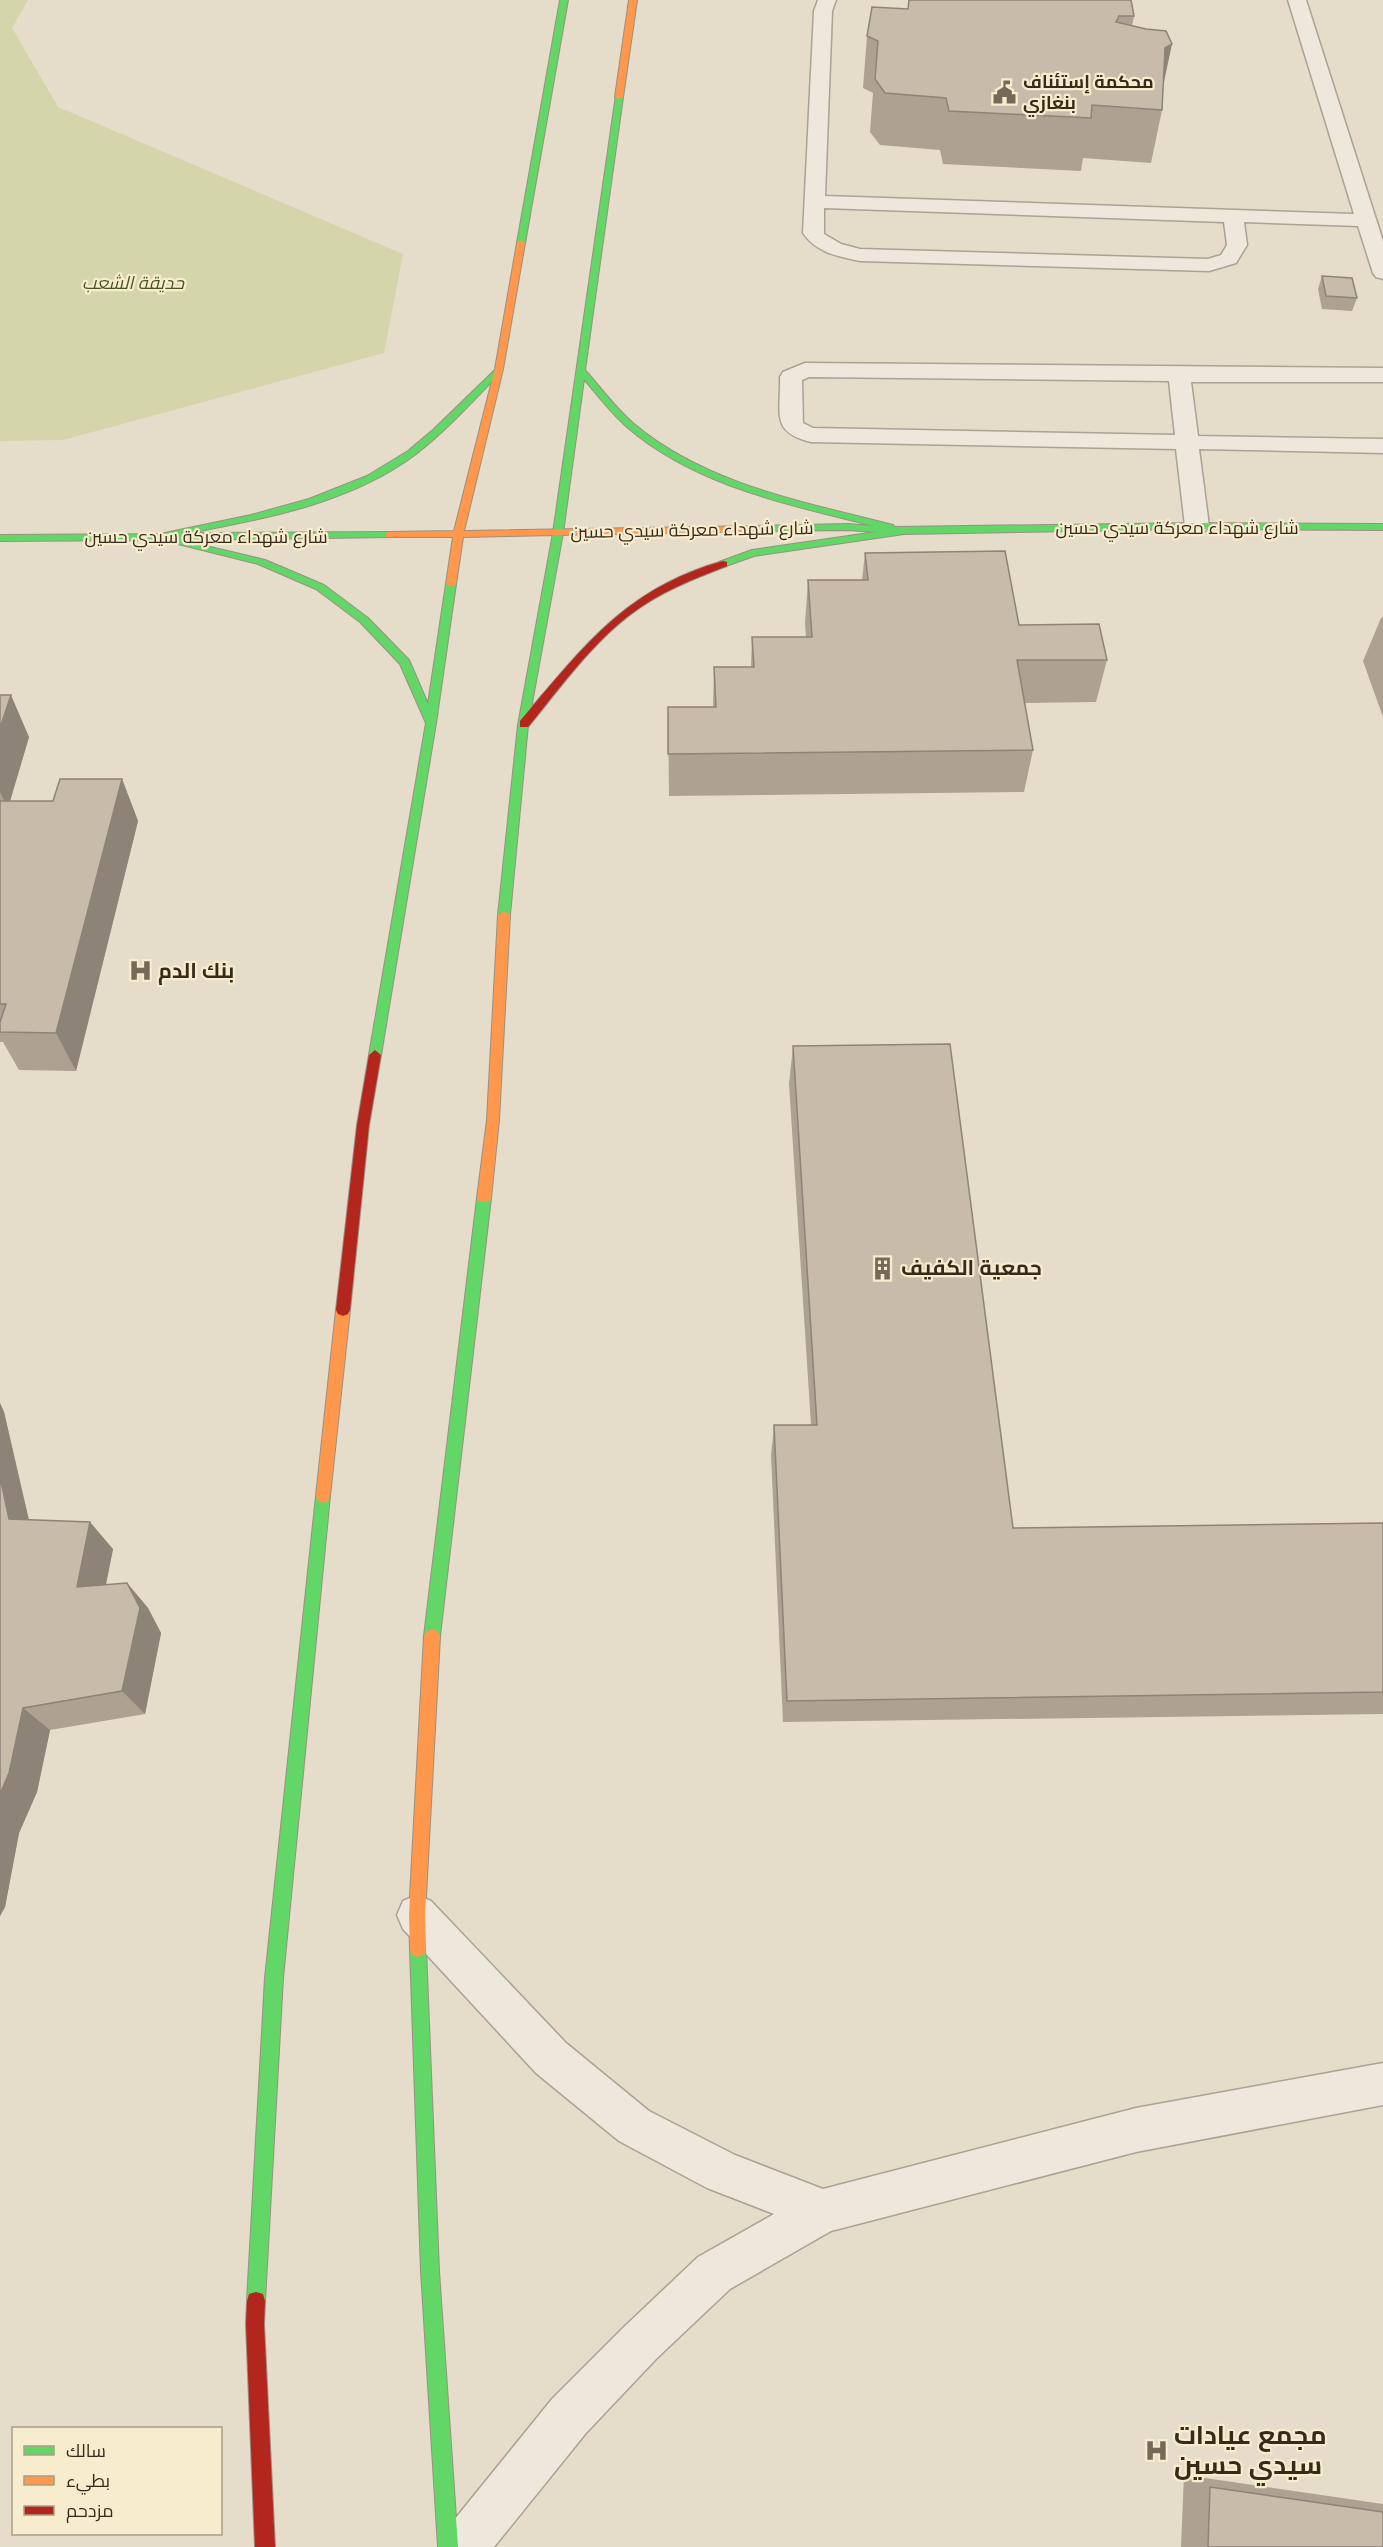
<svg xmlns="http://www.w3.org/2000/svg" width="1383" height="2547" viewBox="0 0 1383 2547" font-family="Spectral,Cairo,serif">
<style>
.green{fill:#d4d5ab}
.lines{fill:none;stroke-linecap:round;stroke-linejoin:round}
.lane-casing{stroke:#aaa293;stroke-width:3}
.street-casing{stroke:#aaa293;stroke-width:3}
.fast-casing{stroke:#999183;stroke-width:2}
.slow-casing{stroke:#999183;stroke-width:2}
.jam-casing{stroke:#999183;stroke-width:2}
.lane{fill:#ede7dc;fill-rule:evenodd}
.street{fill:#ede7dc;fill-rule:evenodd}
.fast{fill:#63d668;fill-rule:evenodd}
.slow{fill:#ff974d;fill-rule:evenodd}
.jam{fill:#b3261e;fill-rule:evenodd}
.wall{fill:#ada192}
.shaded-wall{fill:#8d8377}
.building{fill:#c9bbaa;stroke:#8d8377;stroke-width:1.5}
.labels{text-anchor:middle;stroke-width:4.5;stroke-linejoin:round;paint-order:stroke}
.far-poi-label{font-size:18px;font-weight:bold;fill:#382a1b;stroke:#f7ecce;text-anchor:start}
.far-park-label{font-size:18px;font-style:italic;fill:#485621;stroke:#f7ecce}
.far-street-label{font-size:18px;fill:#382a1b;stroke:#f7ecce}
.poi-label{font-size:21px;font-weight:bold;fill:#382a1b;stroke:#f7ecce;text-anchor:start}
.near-poi-label{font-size:26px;font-weight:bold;fill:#382a1b;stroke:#f7ecce;text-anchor:start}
</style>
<rect width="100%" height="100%" fill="#e5ddc9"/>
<path class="green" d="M0,0H28L12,28L58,107L403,254L384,353L63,440L0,441Z"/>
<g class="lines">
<defs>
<path id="lane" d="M818,0H836L832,11L825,196L1354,214L1288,0H1306L1383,241V279L1376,277L1373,273L1358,226L1244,222L1247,245L1236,263L1209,271L860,261C837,256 817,253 803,233L814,11ZM824,208L1224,222L1227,245L1221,255L1208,259L860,249L841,244L824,234Z
M805,363L1383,368V382H1191L1198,436L1383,439V453L1199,449L1209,526L1205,531L1197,533L1189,531L1185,526L1176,449L811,442C770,432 781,413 780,377L783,372ZM809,377L1169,381L1175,435L813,428L803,423L802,380Z"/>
<path id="street" d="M417,1895L431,1901L566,2043L649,2111L735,2155L823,2189L1136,2108L1383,2063V2105L1136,2152L831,2231L730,2289L656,2359L586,2433L494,2547H439L446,2530L552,2399L624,2327L698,2257L774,2214L707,2188L619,2141L536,2073L403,1929L397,1915L403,1901Z"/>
<path id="fast" d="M560,0H568L525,243L521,246L517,243Z
M616,95L623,97L585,370C601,388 616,409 634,424C707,485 804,502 893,525L895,527L1197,523L1383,524V530L1197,529L904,534L754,556L723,567L719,566V562L752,550L876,532L848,530L753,531V527L756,526L848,524L873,526C788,504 695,486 627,427C611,413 598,396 584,379L563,533L528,725L510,915L508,918H500L498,915L518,725L553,533Z
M498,367L502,370L501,372C474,400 447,430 416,454C351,503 267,518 190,533L389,532L392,533V537L181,540L265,560L324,585L368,618L409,660L428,704L446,584L451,581L456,584L436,723L381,1055L375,1060L369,1055L426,723L400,664L360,622L316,589L258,564L162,540L0,541V535L160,534L251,515L309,499L367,476L408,451L434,429Z
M484,1193L489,1194L491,1198L440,1636L437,1641L432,1643L427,1641L424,1636L477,1198L479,1194Z
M323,1489L328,1491L330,1496L283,1978L265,2301L263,2308L256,2310L249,2308L247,2301L265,1978L316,1496L318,1491Z
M418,1941L424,1943L426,1949L439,2271L458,2547H438L421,2271L410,1949L412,1943Z"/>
<path id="slow" d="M629,0H637L623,97L619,99L615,97Z
M521,240L525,243L503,369L464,531L756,526L759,527V531L463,537L456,584L451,587L446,584L453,537H386V533L389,532L454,531L495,369L517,243Z
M504,911L510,915L499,1120L491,1198L489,1202H479L477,1198L487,1120L498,915Z
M343,1304L348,1306L350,1310L330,1496L328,1501L323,1503L318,1501L316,1496L336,1310L338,1306Z
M432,1629L437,1631L440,1636L425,1915L426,1949L424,1955L418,1957L412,1955L410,1949L409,1915L424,1636L427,1631Z"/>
<path id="jam" d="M723,561L727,562V566C693,579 660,592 631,614C591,644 560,688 528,727H520V721C583,648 624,589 723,561Z
M375,1050L381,1055L369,1125L350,1310L348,1314L343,1316L338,1314L336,1310L357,1125L369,1055Z
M256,2292L263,2294L265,2301L264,2324L275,2547H255L246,2324L247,2301L249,2294Z"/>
</defs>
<use href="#lane" class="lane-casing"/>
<use href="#street" class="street-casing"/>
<use href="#fast" class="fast-casing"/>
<use href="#slow" class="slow-casing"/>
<use href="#jam" class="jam-casing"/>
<use href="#lane" class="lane"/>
<use href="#street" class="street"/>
<use href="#fast" class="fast"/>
<use href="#slow" class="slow"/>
<use href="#jam" class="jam"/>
</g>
<path class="wall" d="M908,9L1134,16L1132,26L1163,86L1162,110L1151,163L1083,158L1081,171L943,164L940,150L880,145L870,132L873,93L863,88L867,36Z
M1322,276L1357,298L1352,311L1322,309L1318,289Z
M865,553L1019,625L1107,660L1096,702L1025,703L1033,750L1024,792L669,796L668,707H713L714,667H751L752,637H806L805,623L808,580H862Z
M1383,617V717L1363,661L1381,618Z
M0,695L29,737L10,801H53L122,779L138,821L76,1071L19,1070L3,1042H0Z
M793,1046L1013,1528L1383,1523V1714L783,1722L771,1455L774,1425H811L789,1084Z
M0,1403L4,1412L29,1520L113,1549L106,1585L127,1583L148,1608L161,1633L145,1714L50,1730L37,1792L19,1833L5,1907L0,1916Z
M1184,2475L1383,2504V2547H1181Z"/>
<path class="shaded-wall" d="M1172,44L1161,96L1165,48Z
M11,695L29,737L8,808L0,792V728Z
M122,779L138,821L76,1071L56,1033Z
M0,1403L4,1412L35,1547L9,1519L0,1477Z
M90,1522L113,1549L100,1613L77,1587Z
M127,1583L148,1608L161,1633L145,1714L122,1691Z
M23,1708L50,1730L37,1792L19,1833L5,1907L0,1916V1794Z"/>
<path class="building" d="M909,0H1131L1134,16H1119L1116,22L1146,29L1166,31L1172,44L1165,48L1162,110L1092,105L1091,118L949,111L946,98L885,93L875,79L878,41L867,36L872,7L908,9Z
M1322,276L1352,278L1357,298L1326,296Z
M1005,551L1019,625L1099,624L1107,660H1017L1033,750L668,754V707H716L714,667H754L752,637H812L808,580H868L865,553Z
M0,695H11L0,728Z
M60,779H122L56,1033L0,1032V1022L6,1004H0V801H53Z
M950,1044L1013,1528L1383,1523V1692L787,1701L774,1425H817L793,1046Z
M0,1477L9,1519L90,1522L77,1587L127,1583L140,1608L122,1691L23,1708L9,1773L0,1794Z
M1210,2487L1383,2512V2547H1208Z"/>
<defs>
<symbol id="civic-bare" viewBox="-9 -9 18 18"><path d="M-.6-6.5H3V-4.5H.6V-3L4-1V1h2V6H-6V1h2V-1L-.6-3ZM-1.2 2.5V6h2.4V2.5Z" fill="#756958" stroke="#f7ecce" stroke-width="2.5" paint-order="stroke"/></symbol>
<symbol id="hospital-bare" viewBox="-9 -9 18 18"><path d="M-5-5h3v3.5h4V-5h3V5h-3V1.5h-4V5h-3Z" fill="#756958" stroke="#f7ecce" stroke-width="2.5" paint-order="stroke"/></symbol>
<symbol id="building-bare" viewBox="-9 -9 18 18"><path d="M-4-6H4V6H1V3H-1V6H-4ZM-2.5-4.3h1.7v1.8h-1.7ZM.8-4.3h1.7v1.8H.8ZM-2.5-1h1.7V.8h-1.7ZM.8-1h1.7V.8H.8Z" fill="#756958" stroke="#f7ecce" stroke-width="2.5" paint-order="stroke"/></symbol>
</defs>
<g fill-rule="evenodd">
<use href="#civic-bare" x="988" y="76" width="33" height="33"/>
<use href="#hospital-bare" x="124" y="954" width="33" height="33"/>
<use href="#building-bare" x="866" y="1252" width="33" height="33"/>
<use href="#hospital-bare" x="1140" y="2434" width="33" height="33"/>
</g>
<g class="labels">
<g class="far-poi-label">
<text x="1023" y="88">محكمة إستئناف<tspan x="1023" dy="21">بنغازي</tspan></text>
</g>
<g class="far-park-label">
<text x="133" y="289">حديقة الشعب</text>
</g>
<g class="far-street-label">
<text x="1177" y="534">شارع شهداء معركة سيدي حسين</text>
<text transform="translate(692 530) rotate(-1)" y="6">شارع شهداء معركة سيدي حسين</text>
<text x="206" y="543">شارع شهداء معركة سيدي حسين</text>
</g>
<g class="poi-label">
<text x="158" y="978">بنك الدم</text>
<text x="901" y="1275">جمعية الكفيف</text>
</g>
<g class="near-poi-label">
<text x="1174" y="2444">مجمع عيادات<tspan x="1174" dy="30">سيدي حسين</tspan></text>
</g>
</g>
<rect x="12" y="2427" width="210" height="108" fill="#f7ecce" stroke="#ab9e86" stroke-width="1.5"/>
<rect x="24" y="2446" width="30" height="9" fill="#63d668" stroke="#ab9e86" stroke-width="1.5"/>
<text x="66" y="2457" font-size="18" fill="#382a1b">سالك</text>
<rect x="24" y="2476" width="30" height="9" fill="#ff974d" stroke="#ab9e86" stroke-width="1.5"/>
<text x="66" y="2487" font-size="18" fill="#382a1b">بطيء</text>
<rect x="24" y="2506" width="30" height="9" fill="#b3261e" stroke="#ab9e86" stroke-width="1.5"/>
<text x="66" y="2517" font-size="18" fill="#382a1b">مزدحم</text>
</svg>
